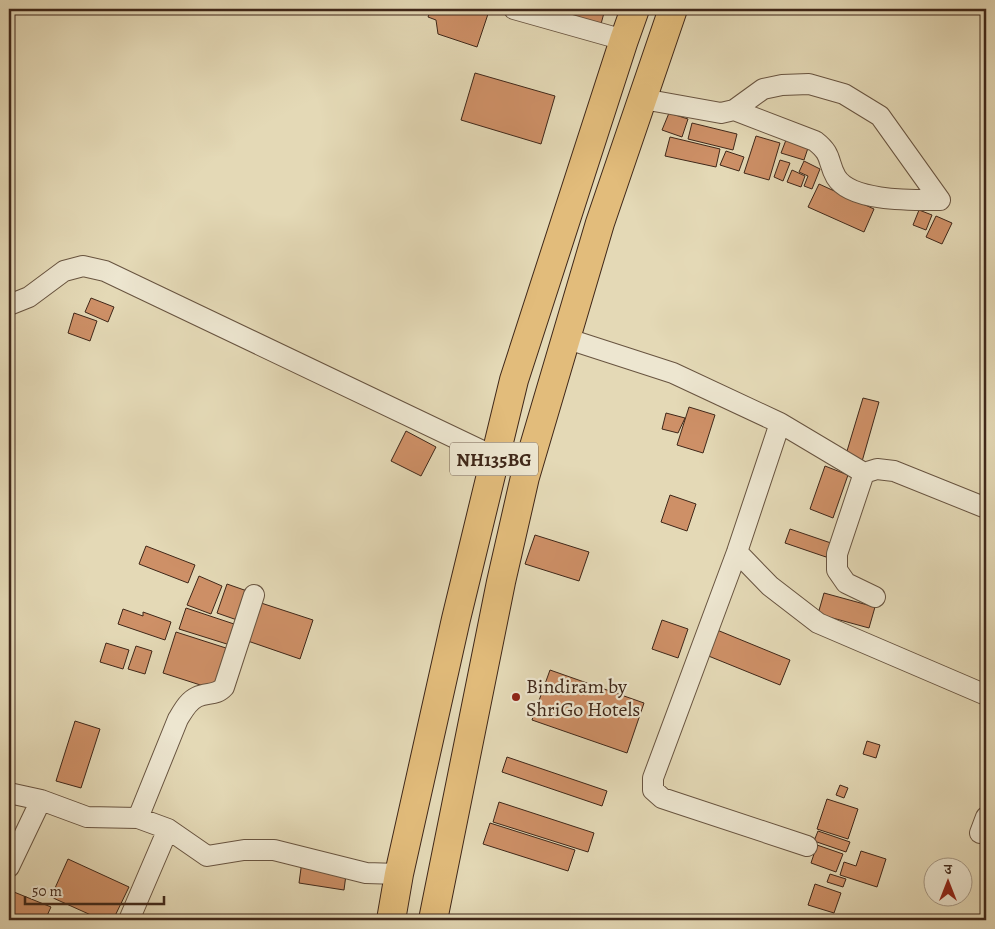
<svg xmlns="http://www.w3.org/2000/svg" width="995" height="929" viewBox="0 0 995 929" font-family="Alegreya,'Noto Serif Devanagari',serif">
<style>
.building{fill:#ce9067;stroke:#3f2719}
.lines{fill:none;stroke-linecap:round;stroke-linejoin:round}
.minor-casing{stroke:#685440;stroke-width:22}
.trunk-casing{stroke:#3f2719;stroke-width:30}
.minor{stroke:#ede6d0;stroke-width:20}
.trunk{stroke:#e2bc7b;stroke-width:28}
.poi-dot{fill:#8f2418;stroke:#ede6d0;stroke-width:2}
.labels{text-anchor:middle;stroke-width:4.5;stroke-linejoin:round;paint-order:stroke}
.shield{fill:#ede6d0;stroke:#736050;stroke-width:1}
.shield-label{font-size:19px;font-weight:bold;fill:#3f2719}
.poi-label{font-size:20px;fill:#3f2719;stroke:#ede6d0;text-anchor:start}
</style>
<rect width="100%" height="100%" fill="#e4d9b6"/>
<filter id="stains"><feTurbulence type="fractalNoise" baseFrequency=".004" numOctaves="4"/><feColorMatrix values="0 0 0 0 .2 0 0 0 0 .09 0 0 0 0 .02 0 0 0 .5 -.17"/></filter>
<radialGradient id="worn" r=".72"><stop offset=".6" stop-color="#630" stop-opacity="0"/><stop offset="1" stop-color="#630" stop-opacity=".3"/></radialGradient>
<path class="building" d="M431,9H482L489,11L477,47L438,34L436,20L428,17Z
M536,9H605L601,24Z
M475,73L555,96L541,144L461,120Z
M669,113L688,119L682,137L662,130Z
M692,123L737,134L733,150L688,139Z
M756,136L780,143L769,180L744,173Z
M670,137L720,149L716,167L665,156Z
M786,140L808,148L804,160L781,153Z
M726,151L744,157L739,171L720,165Z
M780,160L790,163L783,181L774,177Z
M804,161L820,169L812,189L804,186L808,176L799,172Z
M792,170L805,176L801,187L787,182Z
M819,184L874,209L864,232L808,207Z
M919,210L932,215L926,230L913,225Z
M936,216L952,223L942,244L926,237Z
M91,298L114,307L108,322L85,312Z
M74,313L97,321L90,341L68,333Z
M863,398L879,402L861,465L844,461Z
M689,407L715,415L703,453L677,445Z
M666,413L685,418L678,433L662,429Z
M406,431L436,447L421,476L391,461Z
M825,466L848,475L833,518L810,509Z
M670,495L696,504L687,531L661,522Z
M790,529L831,543L826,557L785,543Z
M535,535L589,552L579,581L525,564Z
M146,546L195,565L188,583L139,564Z
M199,576L222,586L211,614L187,605Z
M227,584L250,592L240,621L217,613Z
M824,593L875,607L869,628L818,614Z
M255,601L313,620L300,659L242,639Z
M186,608L237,625L230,645L179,629Z
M123,609L143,616V612L171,622L165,640L118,624Z
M662,620L688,629L678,658L652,649Z
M717,630L790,660L780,685L706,655Z
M176,632L229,649L216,690L163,673Z
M106,643L129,650L123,669L100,662Z
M136,646L152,651L145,674L128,669Z
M550,670L644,703L627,753L532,720Z
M75,721L100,729L81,788L56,781Z
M867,741L880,745L876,758L863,754Z
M507,757L607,791L602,806L502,772Z
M840,785L848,788L844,798L836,795Z
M827,799L858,809L848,839L817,829Z
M499,802L594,833L588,852L493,822Z
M490,823L575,850L568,871L483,844Z
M818,831L850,842L846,852L814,841Z
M817,845L843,854L836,872L811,863Z
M861,851L886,859L877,887L840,875L844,862L856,866Z
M68,859L129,887L113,920H102L51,897Z
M302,861L347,867L344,890L299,883Z
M830,874L846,879L843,887L827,882Z
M815,884L841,893L834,913L808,905Z
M9,890L51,907L45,920H9Z"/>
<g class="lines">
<defs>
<path id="minor" d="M514,9L624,40
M643,99L721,113L734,110L763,89L782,85L809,84L844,94L880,116L940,200
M734,110L815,141C833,155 827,161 836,177C851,202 914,200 940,200
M9,305L29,297L64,271L83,266L105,271L495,457
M565,338L673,373L780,423L737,552L653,778V790L662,798L677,803L807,846
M780,423L864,473
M737,552L770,586L818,623L986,695
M875,597L846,583L837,570V554L864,473L877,469L894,471L986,508
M9,793L41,800L87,817L138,818L168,829L207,856L244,850H274L366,873L399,874
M138,818L178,719C183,711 188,701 197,697C207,692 216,696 224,687L254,595
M980,833L986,817
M9,867L41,800
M129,920L168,829"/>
<path id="trunk" d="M391,920L399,874L456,619L514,380L624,40L635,9
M433,920L501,582L525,477L600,223L673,9"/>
</defs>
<use href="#minor" class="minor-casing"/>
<use href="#trunk" class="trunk-casing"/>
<use href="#minor" class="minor"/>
<use href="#trunk" class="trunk"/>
</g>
<circle class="poi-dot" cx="516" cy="697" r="5"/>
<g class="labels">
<rect class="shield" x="450" y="442.5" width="88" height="33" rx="4"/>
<g class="shield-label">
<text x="494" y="466">NH135BG</text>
</g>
<g class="poi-label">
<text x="526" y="693">Bindiram by<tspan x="526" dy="23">ShriGo Hotels</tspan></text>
</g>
</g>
<rect width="995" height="929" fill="none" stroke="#e4d9b6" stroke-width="30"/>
<rect x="10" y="10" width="975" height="909" fill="none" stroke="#3f2719" stroke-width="2.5"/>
<rect x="15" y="15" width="965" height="899" fill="none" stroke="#3f2719"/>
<g transform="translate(948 882)"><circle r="24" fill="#ede6d0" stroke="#a79a87"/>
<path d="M0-4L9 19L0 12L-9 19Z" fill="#8f2418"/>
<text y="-8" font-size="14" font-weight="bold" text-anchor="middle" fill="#3f2719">उ</text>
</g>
<path d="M25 896v8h139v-8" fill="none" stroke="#3f2719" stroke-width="2.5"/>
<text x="32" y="896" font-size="15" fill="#3f2719" stroke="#ede6d0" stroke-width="4" paint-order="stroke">50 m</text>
<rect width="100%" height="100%" filter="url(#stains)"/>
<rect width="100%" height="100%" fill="url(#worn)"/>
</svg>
